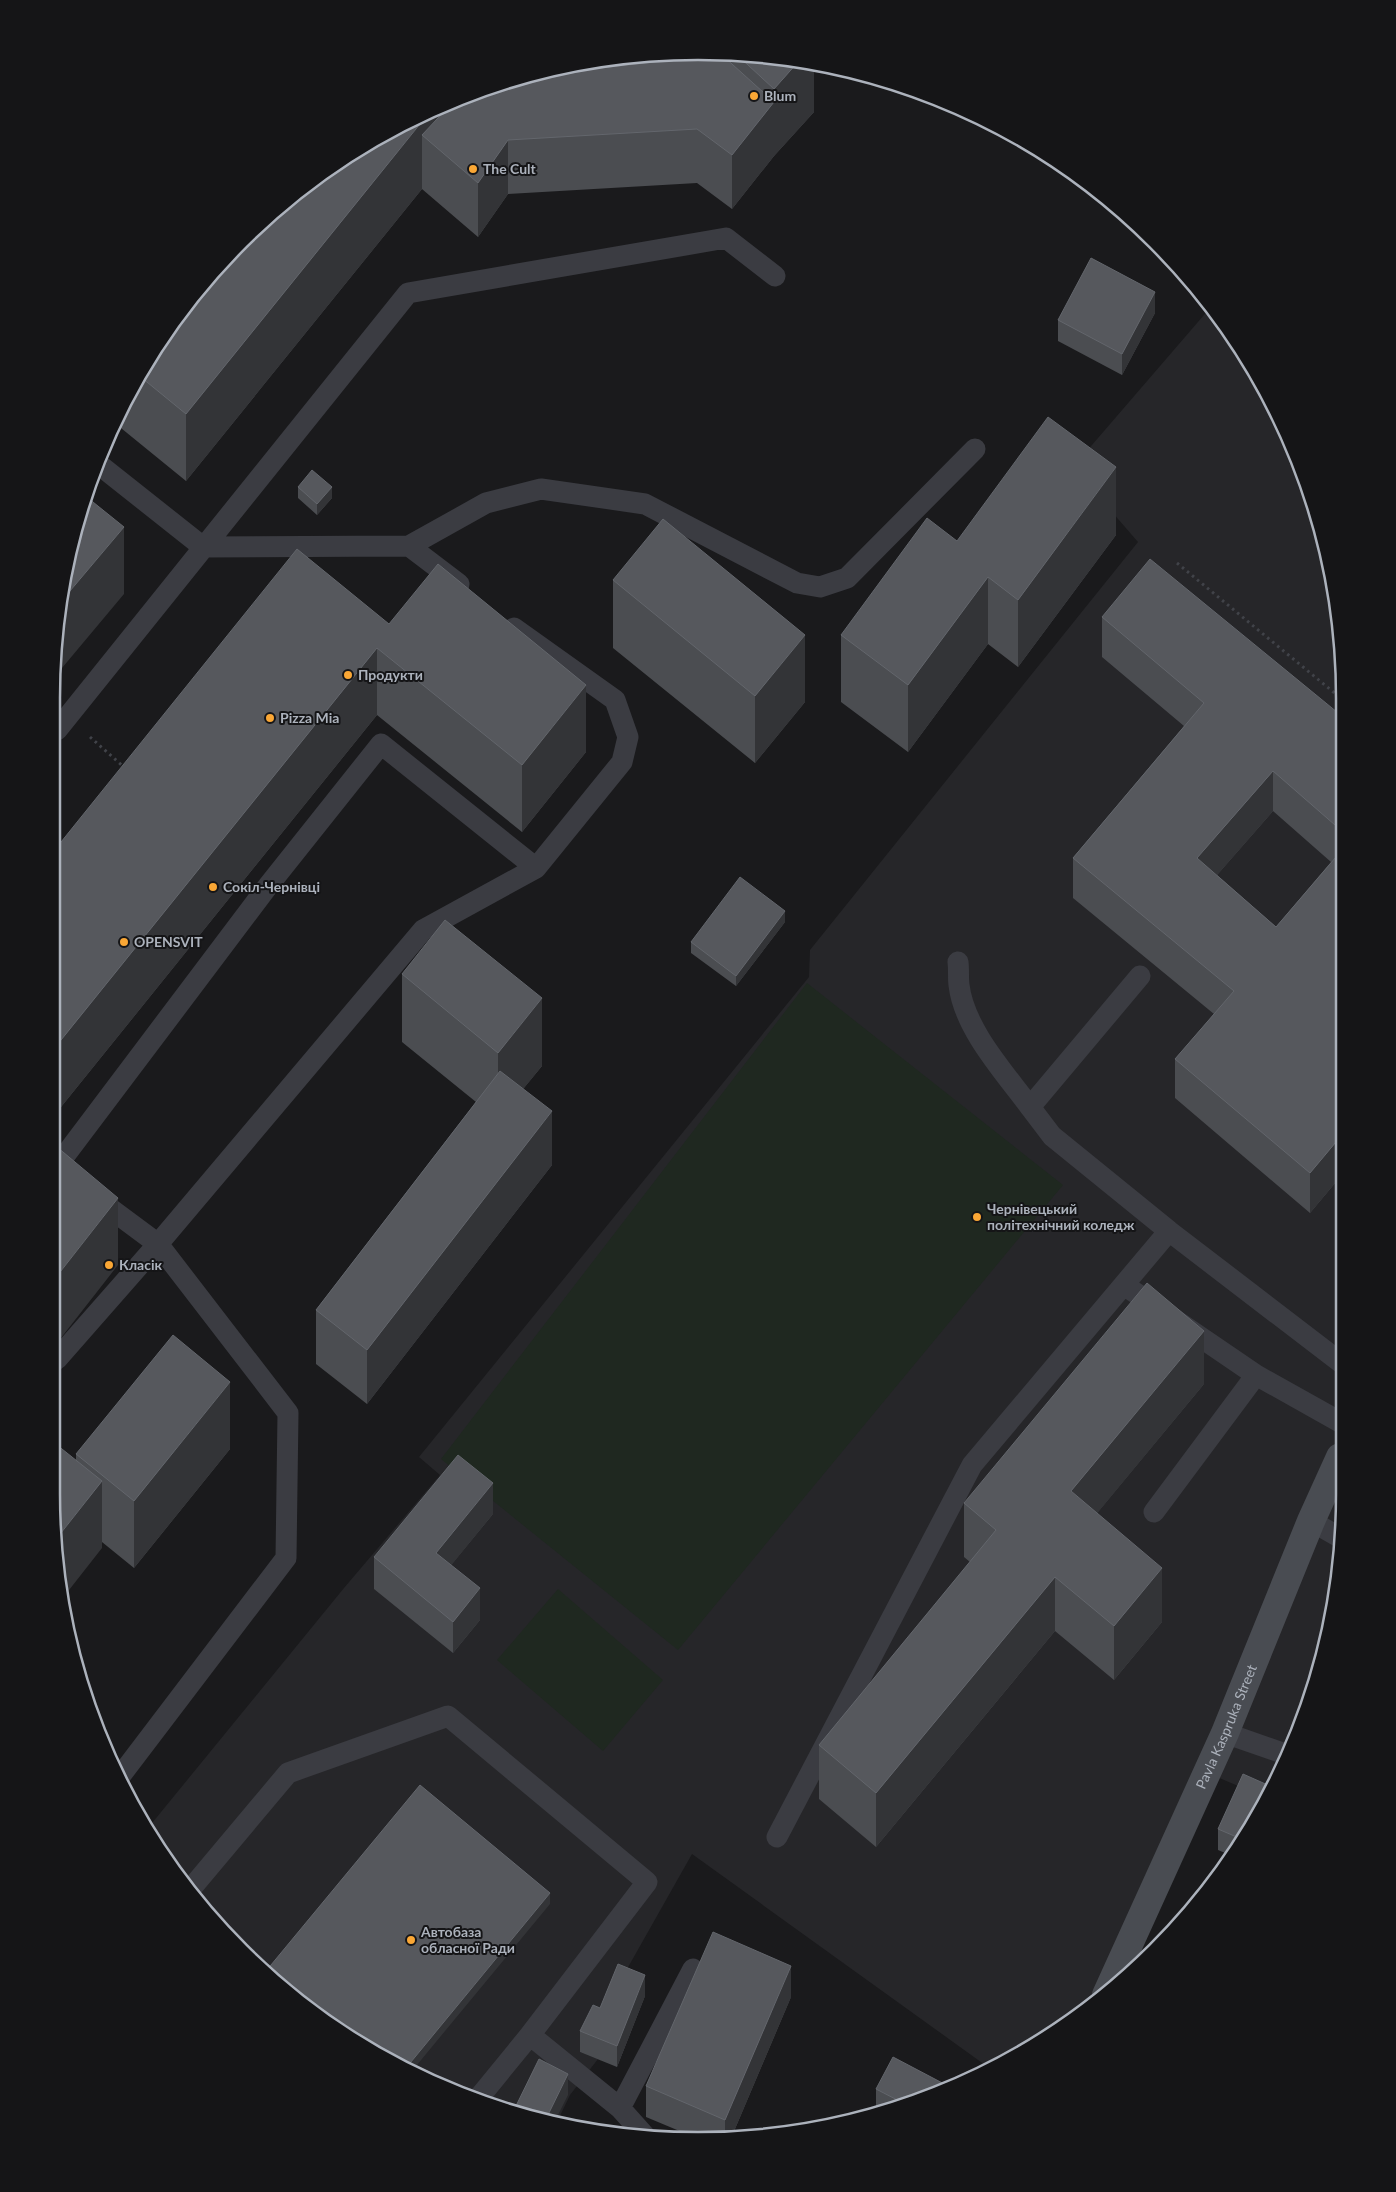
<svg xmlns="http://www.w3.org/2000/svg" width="1396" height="2192" viewBox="0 0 1396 2192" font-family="Lato,sans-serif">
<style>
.built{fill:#262629}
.green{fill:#1f2820}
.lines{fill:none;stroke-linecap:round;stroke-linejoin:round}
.path{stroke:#414349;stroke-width:3;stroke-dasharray:2.5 4;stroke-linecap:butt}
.lane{stroke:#3b3c42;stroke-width:21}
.secondary{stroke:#494c52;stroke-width:28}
.wall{fill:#4b4d51;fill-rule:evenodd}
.shaded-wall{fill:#333437}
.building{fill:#56585d;stroke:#63666c}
.poi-dot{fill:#faa735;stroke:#151517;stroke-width:2}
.labels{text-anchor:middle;stroke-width:4;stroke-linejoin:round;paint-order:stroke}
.poi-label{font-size:14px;font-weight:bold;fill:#acb2bc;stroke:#151517;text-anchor:start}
.street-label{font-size:14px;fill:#acb2bc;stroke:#151517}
.rim{fill:none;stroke:#acb2bc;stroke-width:2.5}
</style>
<rect width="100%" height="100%" fill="#1a1a1c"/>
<path class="built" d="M1210,308L1258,375L1311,490L1343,655L1340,1465L1329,1490L1340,1495L1339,1578L1296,1741L1264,1797L1210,1774L1104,1996L1058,2032L992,2070L692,1854L618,1985L592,2026L580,2052L598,2059L570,2095L556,2124L490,2106L375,2054L304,2007L212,1921L160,1854L148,1828L344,1588L440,1475L419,1457L809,977L810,950L1138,542L1073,467Z"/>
<path class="green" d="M807,983L1063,1185L678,1650L441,1459Z
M558,1589L663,1680L603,1751L497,1660Z"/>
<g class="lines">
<path class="path" d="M1177,563L1343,700
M90,737L125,768"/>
<path class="lane" d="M97,463L203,547L409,546
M459,584L409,546L486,503L541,489L645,504L797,583L820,587L847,578L975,449
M57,730L408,293L726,238L775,276
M958,962C959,970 958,978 959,985C964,1029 1005,1073 1030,1107
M1140,976L1030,1107L1052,1136L1169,1231L1340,1362
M57,1166L268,886L381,744L536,868
M96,1198L158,1244L288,1413L286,1558L121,1775
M1124,1285L1256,1375L1340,1422
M57,1359L158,1244L423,930L536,868L622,762L628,737L615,700L514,628
M1154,1512L1256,1375
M1311,1521L1339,1537
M1225,1733L1288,1755
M777,1837L972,1465L1169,1231
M189,1891L288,1773L448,1716L647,1882L530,2035L620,2108
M477,2100L530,2035
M645,2136L620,2108L693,1969"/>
<path class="secondary" id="s1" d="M1106,1995L1225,1733L1311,1521L1340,1457"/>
</g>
<path class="wall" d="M741,53L814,65V112L774,156L732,209L697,183L508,194L478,237L422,189L186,481L116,424L185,304L490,85L614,57Z
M1155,313L1122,375L1058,341V320Z
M298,487L332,498L317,515L298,498Z
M1116,535L1018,667L988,644L908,752L841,702V635L957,541Z
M613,580L805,702L755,763L613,648Z
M1102,617L1343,717L1341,1176L1310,1213L1175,1098V1059L1214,1014L1073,898V858L1184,726L1102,657ZM1273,811L1331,862L1276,927L1217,875Z
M389,624L586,752L522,832L377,715L57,1112V847Z
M785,922L736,986L691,953V942Z
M402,974L542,1066L523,1089L552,1165L367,1404L316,1364V1310L476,1102L402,1042Z
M1204,1384L1097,1513L1162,1622L1114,1680L1055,1631L876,1847L819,1799V1745L970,1562L964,1557V1503Z
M230,1449L134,1568L102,1542V1548L76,1461V1454Z
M493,1514L451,1565L480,1620L453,1653L374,1589V1557Z
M1270,1786L1230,1855L1218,1850V1829Z
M645,1996L617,2067L580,2052V2031L600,2008Z
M791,1997L732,2136L701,2140L646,2117V2086Z
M950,2087L881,2113L876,2110V2089Z"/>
<path class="shaded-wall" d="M798,62L814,65V112L774,156L732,209V155L774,102V89Z
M471,94L422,135V189L186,481V414L420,124L431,112Z
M508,140V194L478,237V183Z
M1155,292V313L1122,375V354Z
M1116,467V535L1018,667V600Z
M332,487V498L317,515V504Z
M124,527V594L57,674V614L59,604Z
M988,577V644L908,752V685Z
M805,635V702L755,763V696Z
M377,648V715L57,1112V1045Z
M586,685V752L522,832V765Z
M1273,771V811L1197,898V858Z
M785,911V922L736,986V976Z
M542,998V1066L498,1120V1053Z
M552,1111V1165L367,1404V1350Z
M1341,1136V1176L1310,1213V1173Z
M118,1198V1265L57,1343V1276Z
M1204,1331V1384L1071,1545V1491Z
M230,1382V1449L134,1568V1501Z
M102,1481V1548L62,1599L57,1579V1538Z
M493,1483V1514L436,1584V1553Z
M1162,1568V1622L1114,1680V1626Z
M1055,1577V1631L876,1847V1793Z
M480,1588V1620L453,1653V1622Z
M550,1893V1904L412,2071L406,2068Z
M791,1966V1997L732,2136L725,2137V2120Z
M645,1975V1996L617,2067V2046Z
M568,2074V2095L554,2123L545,2121Z"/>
<path class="building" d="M735,53H741L798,62L774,89Z
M722,55L774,102L732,155L697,129L508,140L478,183L422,135L452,103L490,85L534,75Z
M431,112L420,124L186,414L142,378L185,304L272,212L375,138Z
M1091,258L1155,292L1122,354L1058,320Z
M1048,417L1116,467L1018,600L988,577L908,685L841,635L927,518L957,541Z
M312,470L332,487L317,504L298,487Z
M88,498L124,527L59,604Z
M663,519L805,635L755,696L613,580Z
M297,549L389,624L438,564L586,685L522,765L377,648L57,1045V847Z
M1150,559L1343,717V832L1273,771L1197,858L1276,927L1342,850L1341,1136L1310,1173L1175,1059L1234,991L1073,858L1204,703L1102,617Z
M740,877L785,911L736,976L691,942Z
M445,920L542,998L498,1053L402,974Z
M500,1071L552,1111L367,1350L316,1310Z
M57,1147L118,1198L57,1276Z
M1147,1283L1204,1331L1071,1491L1162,1568L1114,1626L1055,1577L876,1793L819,1745L996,1530L964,1503Z
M173,1335L230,1382L134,1501L76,1454Z
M57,1445L102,1481L57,1538Z
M458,1455L493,1483L436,1553L480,1588L453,1622L374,1557Z
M1243,1774L1270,1786L1239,1838L1218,1829Z
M420,1785L550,1893L406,2068L375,2054L304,2007L266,1971Z
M713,1932L791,1966L725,2120L646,2086Z
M618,1964L645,1975L617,2046L580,2031L593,2005L600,2008Z
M893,2057L950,2087L905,2104L876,2089Z
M539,2059L568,2074L545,2121L513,2112Z"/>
<g class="poi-dot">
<circle cx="754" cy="96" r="5"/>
<circle cx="473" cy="169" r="5"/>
<circle cx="348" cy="675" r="5"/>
<circle cx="270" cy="718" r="5"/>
<circle cx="213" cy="887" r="5"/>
<circle cx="124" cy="942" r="5"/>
<circle cx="977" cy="1217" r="5"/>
<circle cx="109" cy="1265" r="5"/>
<circle cx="411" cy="1940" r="5"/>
</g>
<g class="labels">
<g class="poi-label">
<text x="764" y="101">Blum</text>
<text x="483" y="174">The Cult</text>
<text x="358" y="680">Продукти</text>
<text x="280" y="723">Pizza Mia</text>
<text x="223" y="892">Сокіл-Чернівці</text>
<text x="134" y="947">OPENSVIT</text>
<text x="987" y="1214">Чернівецький<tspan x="987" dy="16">політехнічний коледж</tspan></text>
<text x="119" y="1270">Класік</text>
<text x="421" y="1937">Автобаза<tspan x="421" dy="16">обласної Ради</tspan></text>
</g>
<g class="street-label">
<text dy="5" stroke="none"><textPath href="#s1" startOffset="294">Pavla Kaspruka Street</textPath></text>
</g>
</g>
<path d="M0 0H1396V2192H0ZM698 60H698A638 638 0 0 1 1336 698V1494A638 638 0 0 1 698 2132H698A638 638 0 0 1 60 1494V698A638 638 0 0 1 698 60Z" fill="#151517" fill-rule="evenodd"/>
<path class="rim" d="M698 60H698A638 638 0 0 1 1336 698V1494A638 638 0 0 1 698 2132H698A638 638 0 0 1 60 1494V698A638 638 0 0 1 698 60Z"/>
</svg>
